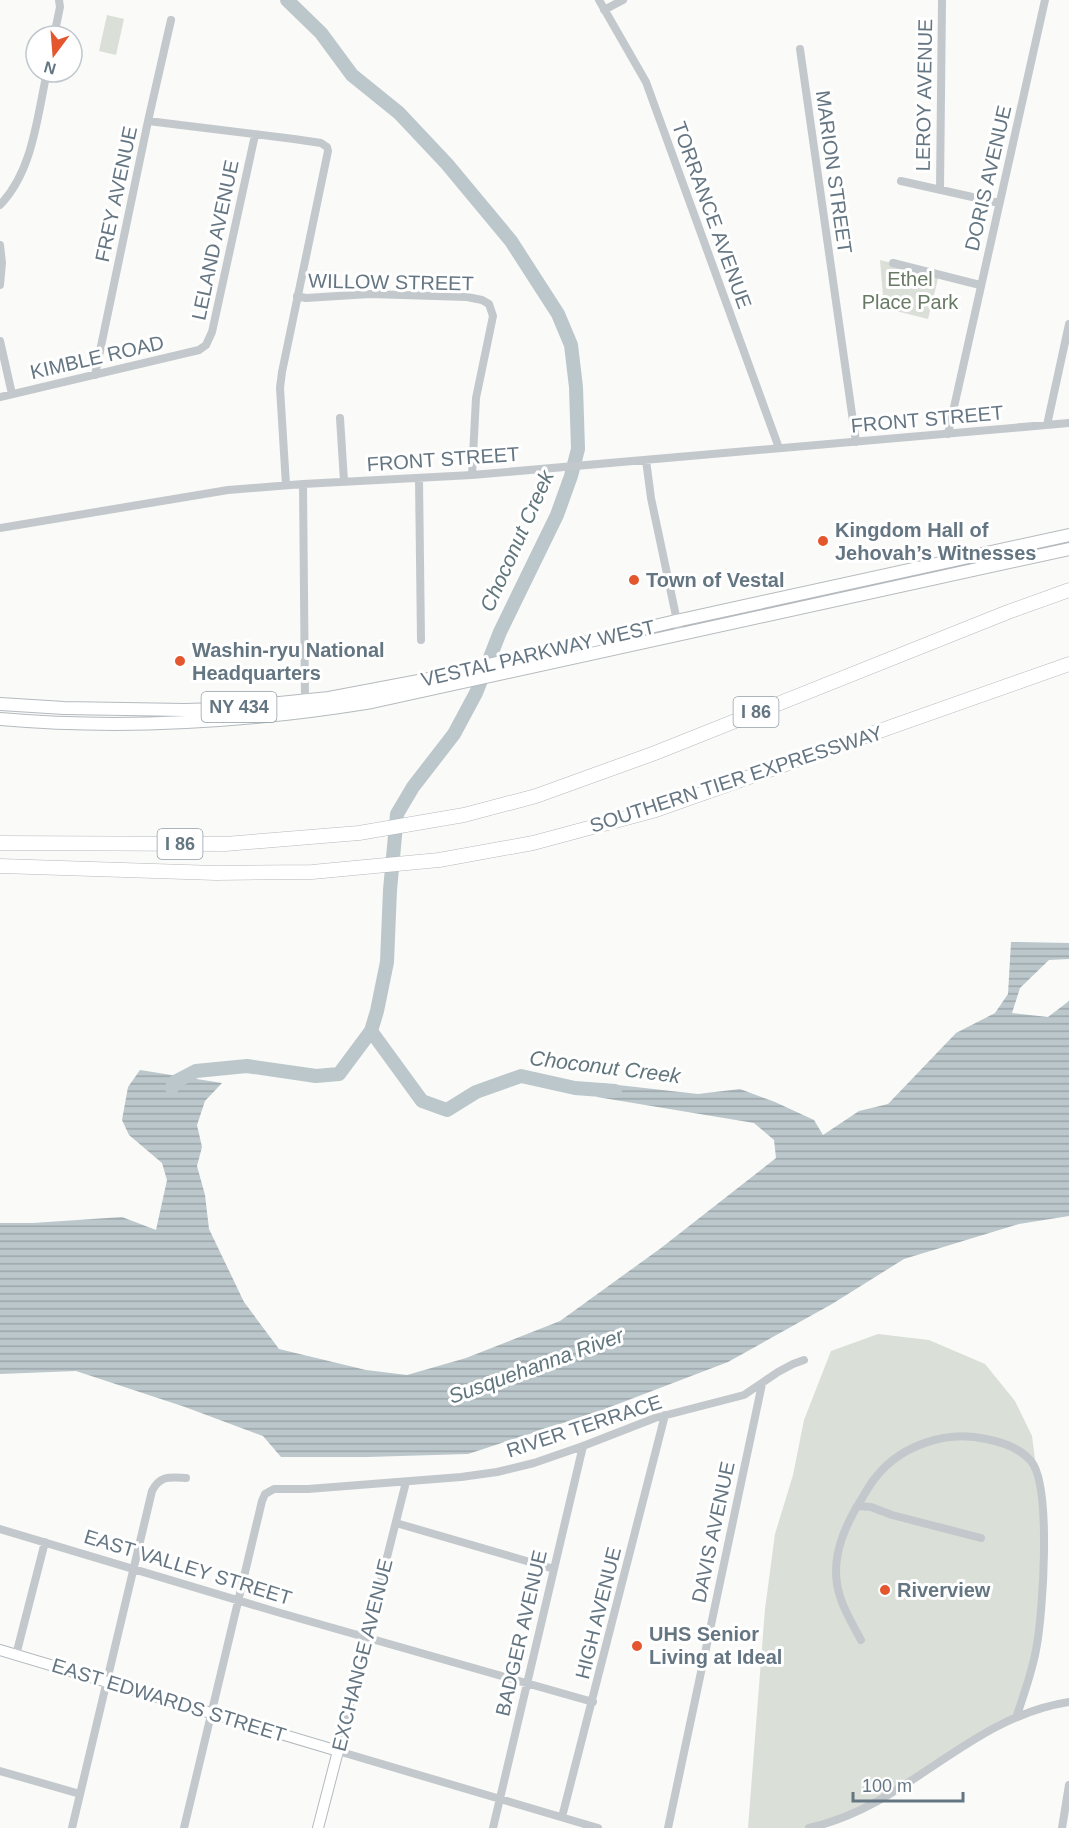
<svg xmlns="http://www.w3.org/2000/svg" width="1069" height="1828" viewBox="0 0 1069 1828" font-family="Arial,sans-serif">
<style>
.park{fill:#dadfd7}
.water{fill:url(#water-rules)}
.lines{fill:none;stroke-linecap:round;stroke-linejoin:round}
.river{stroke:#bbc7cb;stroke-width:14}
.secondary-casing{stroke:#b3babf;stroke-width:12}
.primary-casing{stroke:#b5babe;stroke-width:14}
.highway-casing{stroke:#b4b9bd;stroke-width:15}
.street{stroke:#c3c8cc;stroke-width:8}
.secondary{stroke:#fff;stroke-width:10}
.primary{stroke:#fff;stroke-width:12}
.highway{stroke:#fff;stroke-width:14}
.poi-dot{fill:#e4572e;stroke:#fff;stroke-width:2}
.labels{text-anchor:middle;stroke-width:6;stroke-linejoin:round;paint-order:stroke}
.shield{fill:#fff;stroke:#939fa8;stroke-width:1.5}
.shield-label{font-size:18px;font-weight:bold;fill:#657683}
.street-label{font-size:20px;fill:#657683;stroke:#fff}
.park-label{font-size:20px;fill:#687a64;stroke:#fff}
.poi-label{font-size:20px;font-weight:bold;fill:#657683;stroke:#fff;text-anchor:start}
.water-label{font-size:21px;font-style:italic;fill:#60757c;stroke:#fff}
</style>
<defs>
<pattern id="water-rules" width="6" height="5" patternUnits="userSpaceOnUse" patternTransform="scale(1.5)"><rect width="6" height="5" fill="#bbc7cb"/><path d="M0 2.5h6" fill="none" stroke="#9ca6aa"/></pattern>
</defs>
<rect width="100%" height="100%" fill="#fafaf8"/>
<path class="park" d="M107,15L124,19L116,55L99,51Z
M880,260L939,275L928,319L884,308Z
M878,1334L929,1340L985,1364L1015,1401L1032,1436L1044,1530L1039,1628L1017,1715L904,1787L809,1828H748L765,1609L775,1534L793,1475L804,1420L831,1351Z"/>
<path class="water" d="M1011,942L1069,943V959L1049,960L1020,988L1012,1013L1048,1017L1069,1001V1216L1019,1224L904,1259L832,1304L728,1362L597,1412L468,1454L367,1457H281L263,1436L185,1407L76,1371L0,1374V1223H33L122,1217L156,1230L167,1180L162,1163L129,1135L122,1120L128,1087L140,1070L222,1083L205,1101L197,1125L202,1147L197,1166L205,1195L209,1229L244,1302L279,1349L366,1370L407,1375L466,1358L560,1321L661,1248L776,1158L774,1140L754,1123L597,1097L600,1083L698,1094L740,1089L775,1102L814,1120L823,1135L859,1111L888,1104L956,1033L995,1013L1008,994Z"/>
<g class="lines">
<path class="river" d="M287,0L321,33L352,75L399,113L447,164L511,241L558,314L571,345L576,387L578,449L571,476L557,515L500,632L476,693L454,734L413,787L397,814L390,890L387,962L377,1011L371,1031L422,1101L447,1110L476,1092L521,1076L575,1088L615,1091
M172,1088L173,1083L196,1071L247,1066L316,1076L339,1074L371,1031"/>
<defs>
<path id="secondary" d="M0,1650L338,1751L318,1828"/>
<path id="primary" d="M0,704L64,708L185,710L219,709L329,698L424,680L676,621L1069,535
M0,719C125,730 249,722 372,702L1069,549"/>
<path id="highway" d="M0,843L225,844L359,833L464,815L536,796L655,753L1008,612L1069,590
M0,866L216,873L312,872L439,860L533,843L656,810L1069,664"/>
</defs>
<use href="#secondary" class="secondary-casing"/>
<use href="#primary" class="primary-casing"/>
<use href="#highway" class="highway-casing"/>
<path class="street" d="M599,0L646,82L779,448
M604,10L623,0
M54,36L60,7L59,0
M800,49L856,442
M148,121L294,139L321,143L327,147L328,151L282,372L280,388L286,485
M901,181L999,203
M940,190L942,0
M0,205C33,171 37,117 47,72
M0,245L2,263L0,285
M893,263L980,285
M297,296L306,298L370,294L467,297L482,300L489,304L493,316L476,398L472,475
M0,341L12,394
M95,375L148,121L171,20
M0,397L199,350L206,345L212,332L255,135
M340,418L344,481
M1047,425L1069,324
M948,434L1045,0
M646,460L651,498L680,635
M419,479L421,640
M303,484L305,701
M0,528L228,490L303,484L472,475L1069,423
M406,1482L338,1751L598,1828
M858,1506L871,1507L892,1515L981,1538
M396,1523L554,1569
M0,1529L277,1612L593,1702
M861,1640C849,1618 836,1597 836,1572C836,1548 845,1528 856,1508C863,1498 868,1486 876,1477C901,1445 947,1430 986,1439C1002,1442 1020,1448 1031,1461C1052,1486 1043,1615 1036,1650C1032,1672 1024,1694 1017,1715
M16,1655L45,1542
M0,1771L80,1794
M562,1817L665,1415
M72,1828L152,1491C160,1475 170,1477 186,1478
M184,1828L262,1501L265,1494L274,1489H308L461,1477L497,1472L534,1463L583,1446L655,1418L744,1395L778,1372L793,1364L804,1360
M493,1828L583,1446
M668,1828L762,1384
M809,1828C910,1805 967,1718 1069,1702
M1062,1828L1069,1785"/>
<use href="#secondary" class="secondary"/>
<use href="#primary" class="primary"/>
<use href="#highway" class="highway"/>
</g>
<g class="poi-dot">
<circle cx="823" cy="541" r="6"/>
<circle cx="634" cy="580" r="6"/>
<circle cx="180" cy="661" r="6"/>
<circle cx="885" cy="1590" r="6"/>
<circle cx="637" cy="1646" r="6"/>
</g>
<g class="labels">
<g class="shield">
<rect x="201.5" y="692" width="75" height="30" rx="4.5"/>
<rect x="733.5" y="697" width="45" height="30" rx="4.5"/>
<rect x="157.5" y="829" width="45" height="30" rx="4.5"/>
</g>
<g class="shield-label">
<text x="239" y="713">NY 434</text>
<text x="756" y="718">I 86</text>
<text x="180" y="850">I 86</text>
</g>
<g class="street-label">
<text transform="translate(924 95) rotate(-89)" y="7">LEROY AVENUE</text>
<text transform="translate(834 172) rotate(82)" y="7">MARION STREET</text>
<text transform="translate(988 178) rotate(-77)" y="7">DORIS AVENUE</text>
<text transform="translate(116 194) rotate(-78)" y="7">FREY AVENUE</text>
<text transform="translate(712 215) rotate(70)" y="7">TORRANCE AVENUE</text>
<text transform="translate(215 240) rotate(-78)" y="7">LELAND AVENUE</text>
<text transform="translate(391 282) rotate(1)" y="7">WILLOW STREET</text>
<text transform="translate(97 357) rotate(-13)" y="7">KIMBLE ROAD</text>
<text transform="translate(927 419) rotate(-5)" y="7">FRONT STREET</text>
<text transform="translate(443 459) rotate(-4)" y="7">FRONT STREET</text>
<text transform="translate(538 653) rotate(-13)" y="7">VESTAL PARKWAY WEST</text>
<text transform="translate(736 779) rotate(-18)" y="7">SOUTHERN TIER EXPRESSWAY</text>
<text transform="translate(584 1426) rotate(-18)" y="7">RIVER TERRACE</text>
<text transform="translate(713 1532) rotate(-78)" y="7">DAVIS AVENUE</text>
<text transform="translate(188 1567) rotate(17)" y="7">EAST VALLEY STREET</text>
<text transform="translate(598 1613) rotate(-76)" y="7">HIGH AVENUE</text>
<text transform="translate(521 1633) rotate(-77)" y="7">BADGER AVENUE</text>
<text transform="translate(362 1655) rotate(-76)" y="7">EXCHANGE AVENUE</text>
<text transform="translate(169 1700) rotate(17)" y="7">EAST EDWARDS STREET</text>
</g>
<g class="park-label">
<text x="910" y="286">Ethel<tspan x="910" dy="23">Place Park</tspan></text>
</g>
<g class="poi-label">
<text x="835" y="537">Kingdom Hall of<tspan x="835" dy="23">Jehovah’s Witnesses</tspan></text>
<text x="646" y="587">Town of Vestal</text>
<text x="192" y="657">Washin-ryu National<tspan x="192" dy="23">Headquarters</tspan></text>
<text x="897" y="1597">Riverview</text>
<text x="649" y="1641">UHS Senior<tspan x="649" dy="23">Living at Ideal</tspan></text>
</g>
<g class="water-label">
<text transform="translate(517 541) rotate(-66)" y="7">Choconut Creek</text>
<text transform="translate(605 1067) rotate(7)" y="7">Choconut Creek</text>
<text transform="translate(536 1366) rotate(-20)" y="7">Susquehanna River</text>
</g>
</g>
<g transform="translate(54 54) rotate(196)"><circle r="28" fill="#ffffff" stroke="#c1c8cd" stroke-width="1.5"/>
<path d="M0-4.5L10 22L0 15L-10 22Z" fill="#e4572e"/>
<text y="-9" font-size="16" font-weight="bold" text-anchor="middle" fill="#657683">N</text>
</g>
<path d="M853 1792v9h110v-9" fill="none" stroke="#657683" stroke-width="3"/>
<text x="862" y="1792" font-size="18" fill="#657683" stroke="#ffffff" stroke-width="4.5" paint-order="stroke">100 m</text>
</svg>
